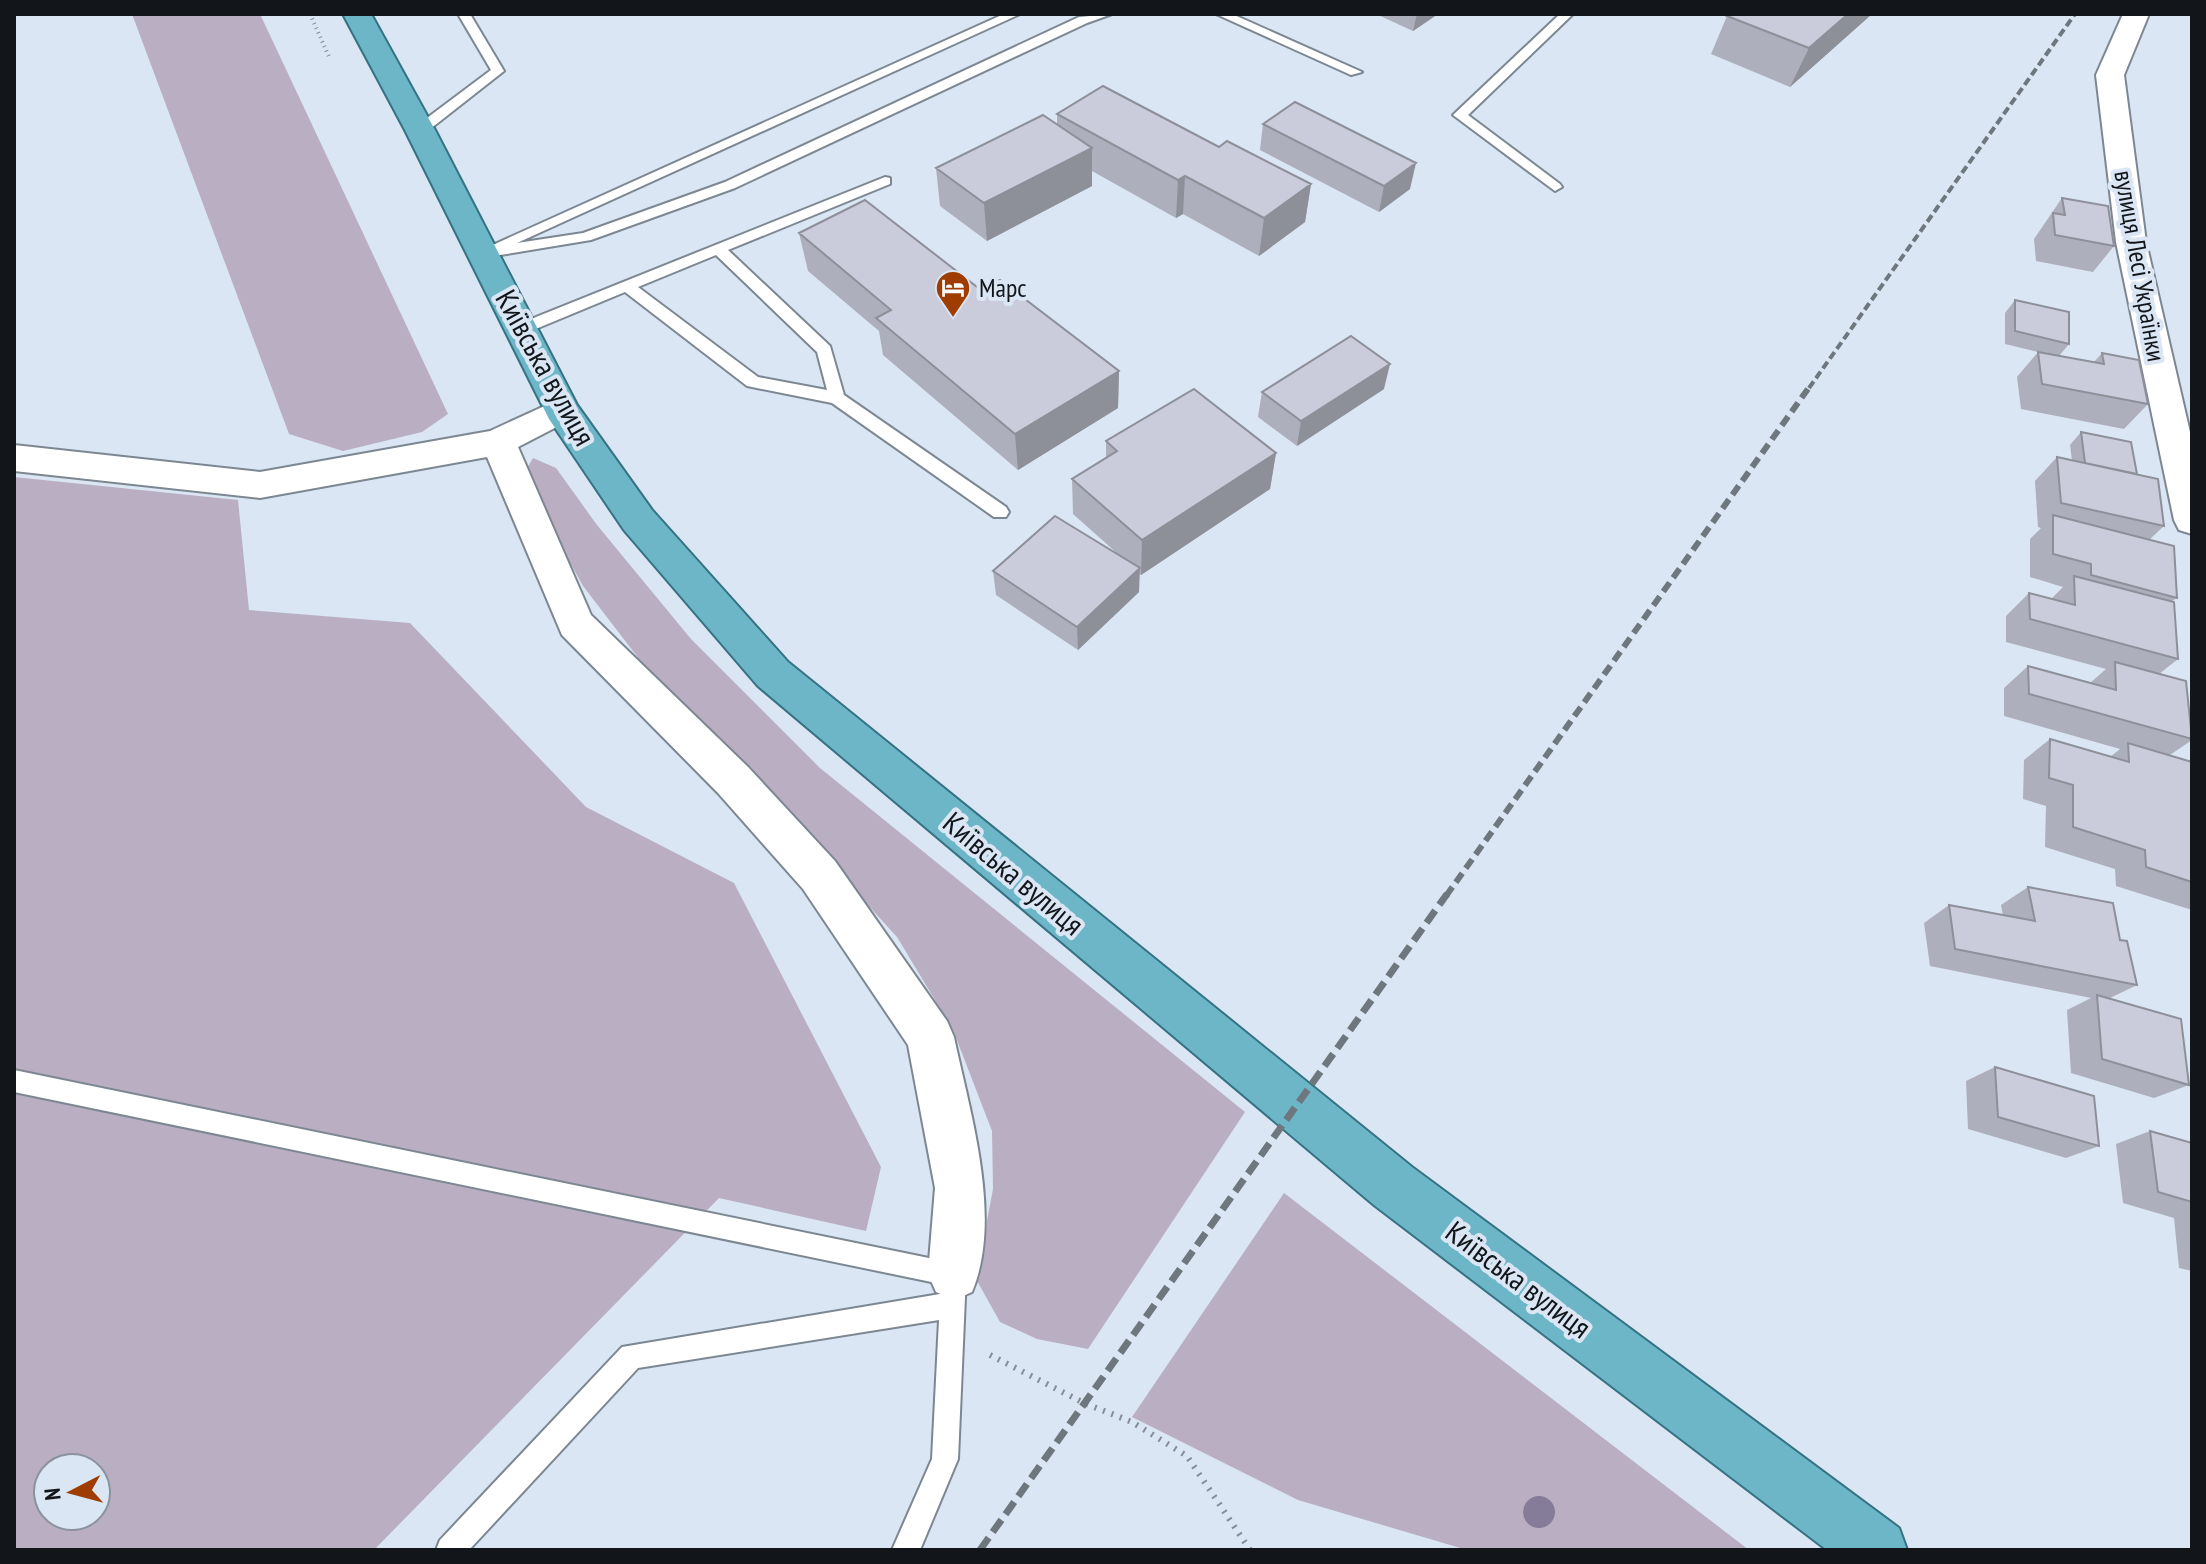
<svg xmlns="http://www.w3.org/2000/svg" width="2206" height="1564" viewBox="0 0 2206 1564" font-family="'PT Sans Narrow',sans-serif">
<style>
.green{fill:#baafc2;fill-rule:evenodd}
.lines{fill:none;stroke-linecap:round;stroke-linejoin:round}
.service-casing{stroke:#7c8792;stroke-width:4}
.minor-casing{stroke:#7c8792;stroke-width:4}
.trunk-casing{stroke:#357283;stroke-width:4}
.path-far1{stroke:#858d97;stroke-width:4;stroke-dasharray:1 4;stroke-linecap:butt}
.path{stroke:#858d97;stroke-width:6;stroke-dasharray:2 7;stroke-linecap:butt}
.service{fill:#fff;fill-rule:evenodd}
.minor{fill:#fff;fill-rule:evenodd}
.trunk{fill:#6cb6c8;fill-rule:evenodd}
.rail-far2{stroke:#6e767e;stroke-width:4;stroke-dasharray:8 4;stroke-linecap:butt}
.rail-far1{stroke:#6e767e;stroke-width:6;stroke-dasharray:11 6;stroke-linecap:butt}
.rail{stroke:#6e767e;stroke-width:7;stroke-dasharray:15 7;stroke-linecap:butt}
.tree{fill:#857c99}
.wall{fill:#aeafbc}
.shaded-wall{fill:#8d8f99}
.building{fill:#caccdb;stroke:#8d8f99;stroke-width:2}
.labels{text-anchor:middle;stroke-width:8;stroke-linejoin:round;paint-order:stroke}
.far-street-label{font-size:26px;fill:#12161b;stroke:#dae6f3}
.far-poi-label{font-size:26px;fill:#12161b;stroke:#dae6f3;text-anchor:start}
.street-label{font-size:30px;fill:#12161b;stroke:#dae6f3}
</style>
<rect width="100%" height="100%" fill="#dae6f3"/>
<path class="green" d="M132,14H260L448,414L422,432L343,451L289,434Z
M533,458L556,468L597,525L691,639L820,768L1245,1112L1088,1349L1037,1339L1000,1322L976,1279L993,1189L992,1131L953,1030L897,937L784,813L656,681L583,586L532,494L526,470Z
M14,477L238,500L249,610L410,623L586,807L734,883L881,1167L866,1231L719,1198L374,1550H14ZM48,1468H96V1516H48Z
M1284,1193L1749,1550H1467L1298,1500L1132,1417Z"/>
<g class="lines">
<defs>
<path id="service" d="M458,14H470L504,71L425,133H415V127L491,70Z
M1004,14H1020L517,243L583,233L725,182L1079,17L1112,14L1087,23L735,188L591,240L482,258L475,253Z
M1216,14H1232L1362,72L1351,75Z
M1560,14H1573L1468,115L1560,184L1562,187L1555,191L1453,115Z
M885,177L890,178V184L728,250L830,346L844,395L1006,507L1009,512L1006,517H994L832,403L747,386L625,292L526,333H516L513,329L516,325ZM716,255L817,352L827,390L758,377L638,287Z
M14,1070L963,1265L966,1274L958,1459L920,1550H892L932,1459L939,1320L638,1368L469,1550H436L440,1540L622,1347L940,1294L941,1284L14,1092Z"/>
<path id="minor" d="M2123,14H2149L2124,75L2146,242L2192,441V534L2179,530L2174,520L2116,242L2096,75Z
M562,398L574,402L579,410L574,418L518,447L591,615L748,767L835,861L947,1021L954,1037C970,1113 1003,1218 972,1292L954,1300L936,1292L928,1274L935,1188L908,1045L803,889L718,793L562,635L487,457L260,498L14,471V445L260,472L490,431Z"/>
<path id="trunk" d="M343,14H371L435,130L577,405L652,510L788,662L1412,1167L1899,1528L1907,1550H1827L1374,1205L758,686L624,530L549,419L405,130Z"/>
</defs>
<use href="#service" class="service-casing"/>
<use href="#minor" class="minor-casing"/>
<use href="#trunk" class="trunk-casing"/>
<path class="path-far1" d="M310,14L330,59"/>
<path class="path" d="M990,1355L1084,1403L1132,1422L1187,1456L1250,1550"/>
<use href="#service" class="service"/>
<use href="#minor" class="minor"/>
<use href="#trunk" class="trunk"/>
<path class="rail-far2" d="M1809,388L2075,14"/>
<path class="rail-far1" d="M1446,896L1810,386"/>
<path class="rail" d="M980,1550L1447,894"/>
</g>
<circle class="tree" cx="1539" cy="1512" r="16"/>
<path class="wall" d="M1376,14H1438L1413,31Z
M1872,14L1790,87L1711,54L1727,16Z
M1057,114L1219,147L1311,184L1305,222L1259,256L1183,214L1176,218L1092,171V186L987,241L940,206L936,168L1057,125Z
M1263,124L1410,189L1379,212L1260,150Z
M2062,198L2114,246L2093,272L2036,261L2034,239Z
M799,233L981,290L1119,371L1118,408L1018,470L883,355L879,331L808,271Z
M2015,300L2069,344L2059,356L2094,362L2102,353L2148,404L2124,429L2021,409L2017,377L2038,352L2005,344V313Z
M1384,389L1297,446L1258,417L1262,392Z
M2081,432L2137,474L2164,526L2149,540L2177,598L2172,601L2178,659L2159,674L2192,740L2170,755L2192,762V910L2116,886L2115,869L2045,847L2046,806L2023,799L2024,760L2050,739L2110,757L2120,749L2004,716V688L2028,666L2090,683L2106,669L2006,642V616L2029,593L2051,599L2063,587L2030,577V539L2041,528L2038,527L2035,481L2057,457L2072,460L2070,445Z
M1106,441L1276,453L1270,489L1141,575L1139,574V592L1078,650L996,595L993,571L1119,555L1073,514L1072,479L1106,458Z
M2028,887L2120,940L2137,985L2110,998L2189,1085L2154,1098L2071,1073L2067,1010L2091,998L1930,966L1924,923L1949,905L2003,915L2001,905Z
M1995,1067L2099,1146L2066,1158L1968,1129L1966,1081Z
M2150,1131L2192,1143V1271L2179,1268L2174,1218L2123,1203L2116,1144Z"/>
<path class="shaded-wall" d="M1417,14H1438L1413,31Z
M1848,14H1872L1790,87L1809,48Z
M1092,148V186L987,241L984,203Z
M1416,163L1410,189L1379,212L1384,186Z
M1185,176L1183,214L1176,218L1178,180Z
M1311,184L1305,222L1259,256L1264,218Z
M1390,364L1384,389L1297,446L1301,421Z
M1119,371L1118,408L1018,470L1015,434Z
M1276,453L1270,489L1141,575L1142,540Z
M1140,568L1139,592L1078,650L1077,627Z"/>
<path class="building" d="M1730,14H1848L1809,48L1727,16Z
M1103,86L1219,147L1227,141L1311,184L1264,218L1185,176L1178,180L1057,114Z
M1295,102L1416,163L1384,186L1263,124Z
M1043,115L1092,148L984,203L936,168Z
M2062,198L2108,206L2114,246L2055,235L2053,213L2065,215Z
M865,200L981,290L1000,280L1119,371L1015,434L876,318L891,310L799,233Z
M2015,300L2069,312V344L2015,331Z
M1351,336L1390,364L1301,421L1262,392Z
M2038,352L2104,364L2102,353L2139,360L2148,404L2042,384Z
M1194,389L1276,453L1142,540L1072,479L1117,451L1106,441Z
M2081,432L2131,442L2137,474L2085,463Z
M2057,457L2158,479L2164,526L2061,503Z
M2053,515L2174,546L2177,598L2091,575V564L2053,554Z
M1055,516L1140,568L1077,627L993,571Z
M2074,576L2174,602L2178,659L2030,619L2029,593L2075,605Z
M2115,662L2186,681L2192,739L2029,694L2028,666L2116,690Z
M2050,739L2129,762L2128,743L2192,762V882L2146,867L2145,850L2073,827V785L2049,778Z
M2028,887L2113,903L2120,940L2127,941L2137,985L1955,949L1949,905L2035,921Z
M2097,995L2181,1019L2189,1085L2102,1059Z
M1995,1067L2094,1096L2099,1146L1998,1117Z
M2150,1131L2192,1143V1202L2158,1192Z"/>
<defs>
<symbol id="hotel-pin" viewBox="-11 -11 22 30"><path d="M0 17L-7.5 6A9.5 9.5 0 1 1 7.5 6Z" fill="#9f3c00" stroke="#dae6f3"/><path d="M-6-4.5h1.5V1H6V5H4.5V3h-9V5H-6ZM-4 0a1.8 1.8 0 1 1 3.6 0ZM.5 0V-2.5h3Q6-2.5 6 0Z" fill="#fff"/></symbol>
</defs>
<g fill-rule="evenodd">
<use href="#hotel-pin" x="933" y="268" width="40" height="54"/>
</g>
<g class="labels">
<g class="far-street-label">
<text transform="translate(2140 266) rotate(80)" y="9">вулиця Лесі Українки</text>
</g>
<g class="far-poi-label">
<text x="979" y="297">Марс</text>
</g>
<g class="street-label">
<text transform="translate(545 368) rotate(61)" y="10">Київська вулиця</text>
<text transform="translate(1013 874) rotate(40)" y="10">Київська вулиця</text>
<text transform="translate(1518 1280) rotate(37)" y="10">Київська вулиця</text>
</g>
</g>
<rect width="2206" height="1564" fill="none" stroke="#12161b" stroke-width="32"/>
<g transform="translate(72 1492) rotate(264)"><circle r="38" fill="#dae6f3" stroke="#8a939d" stroke-width="2"/>
<path d="M0-6L14 30L0 20L-14 30Z" fill="#9f3c00"/>
<text y="-12" font-size="22" font-weight="bold" text-anchor="middle" fill="#12161b">N</text>
</g>
</svg>
